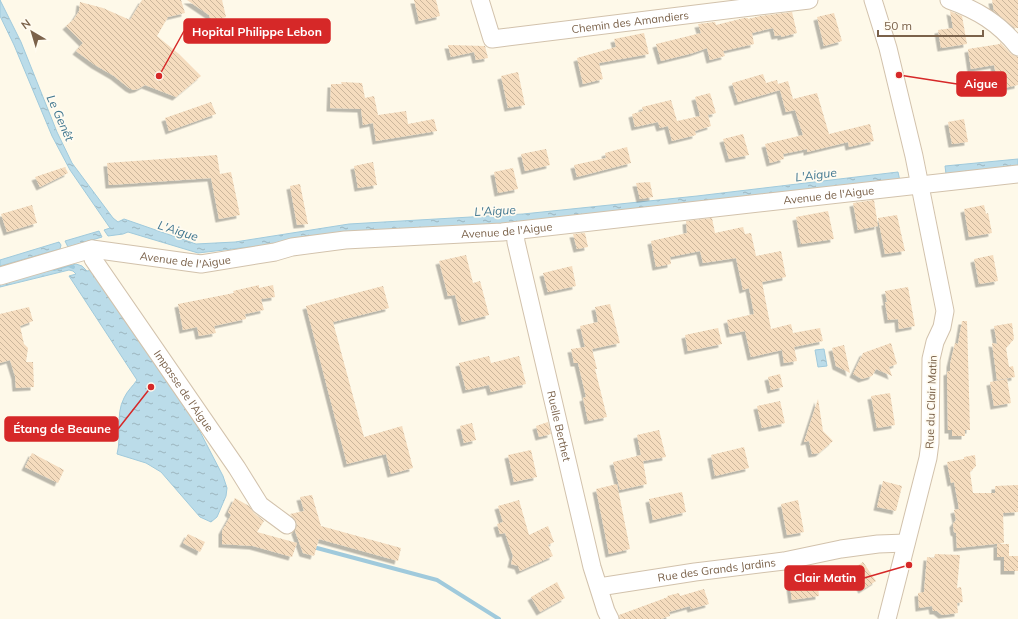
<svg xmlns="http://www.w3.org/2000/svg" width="1018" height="619" viewBox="0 0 1018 619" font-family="Mulish,sans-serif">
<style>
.water{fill:url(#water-ripples);stroke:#a0cadc}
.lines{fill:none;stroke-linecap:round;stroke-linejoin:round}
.stream{stroke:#a0cadc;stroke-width:4}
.building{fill:url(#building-back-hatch);filter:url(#shadow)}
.street-casing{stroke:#d2c2ac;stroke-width:19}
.street{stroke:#fff;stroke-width:17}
.labels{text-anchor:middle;stroke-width:3.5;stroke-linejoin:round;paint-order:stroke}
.street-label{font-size:11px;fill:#7b624a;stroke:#fffbf0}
.water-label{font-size:12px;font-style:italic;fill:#417790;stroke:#fffbf0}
.leader{fill:none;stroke:#d62828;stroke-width:1.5}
.callout-dot{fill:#d62828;stroke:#fffbf0;stroke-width:1.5}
.callout{fill:#d62828;stroke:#d62828;stroke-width:1.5}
.callout-label{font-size:12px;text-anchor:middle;font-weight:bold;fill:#fff}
</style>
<defs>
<pattern id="water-ripples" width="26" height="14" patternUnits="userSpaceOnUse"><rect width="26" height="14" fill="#bbdce9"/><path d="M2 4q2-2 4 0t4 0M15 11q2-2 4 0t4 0" fill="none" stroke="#9db6bf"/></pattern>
<pattern id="building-back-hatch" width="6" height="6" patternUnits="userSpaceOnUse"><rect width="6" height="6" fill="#f5dcbe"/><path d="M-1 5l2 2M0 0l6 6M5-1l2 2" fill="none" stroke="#cbb69c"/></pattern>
<filter id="shadow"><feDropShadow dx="-3.5" dy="3.5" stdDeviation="0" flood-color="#0004"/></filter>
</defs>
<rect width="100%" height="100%" fill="#fef9e9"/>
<path class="water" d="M0,0L21,42L57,132L72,163L113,218L118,222L124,219L196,244L235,242L349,224L523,214L697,196L898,172L900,181L528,222L258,246L198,253L128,232L123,234L108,236L104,230L110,228L70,170L52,136L14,45L0,16Z
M1018,159V166L946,174L945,166Z
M99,231L102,237L68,247L65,241Z
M59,242L61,245L60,249L0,266V260Z
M76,264L82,266L87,271L93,270L196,424L223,476L227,488L226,496L217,517L211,522L200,517L161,472L146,463L117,454C122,436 115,415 124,398C127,391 133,386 137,380L69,276L76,274L73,271L69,270L0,287V283Z
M824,349L827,366L818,367L815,350Z"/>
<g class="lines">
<path class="stream" d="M54,269L68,265L73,267
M317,548L437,580L499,619"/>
</g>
<path class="building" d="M142,0H181L185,13L168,17L157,36L179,54L201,76L176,97L145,85L138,89L133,90L129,88L114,76L95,65L76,51L83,43L66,26L74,19L79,11L80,2L103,8L130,20Z
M187,0H222L226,17L211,21L209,15Z
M414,0H436L440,16L419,21Z
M992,0H1018V28H1015L994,11Z
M950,11L962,16L967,44L941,48L938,30L953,28Z
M792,12L797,33L781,37V35L775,36L773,28L752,33L754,44L723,51L725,56L710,60L707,48L693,53L661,61L656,44L701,33L698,24L715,22L716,25L744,18H748V19L760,16Z
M834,13L842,41L824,46L817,17Z
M644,33L649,54L599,63L603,79L583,84L577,58L616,47L614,39Z
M1000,42L1011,54L1018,57V85L999,89L994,65L971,69L968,49L1000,44Z
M448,45L485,46L488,58L476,60L474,52L451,57Z
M518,72L525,105L508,108L501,76Z
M763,74L766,83L777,80L778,84L788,81L793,99L817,93L829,134L870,124L874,141L849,147L848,142L807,152V149L783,154L784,159L770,163L765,144L803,135L795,110L786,112L780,90L738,102L732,83Z
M341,82L362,83L365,98L374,96L378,115L406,111L408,124L434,119L437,131L376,141L373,123L363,125L361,109L330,108L331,84H342Z
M710,93L716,113L708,115L711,126L695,131L696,135L672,141L668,126L660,128L658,122L635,127L632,114L643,111L642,107L671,100L677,121L700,116L695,97Z
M211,102L216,114L169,131L165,118Z
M964,119L968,142L952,144L948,122Z
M743,134L749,155L729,159L723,139Z
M627,147L631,163L577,177L574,165L606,158L605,153Z
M546,149L550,165L525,171L521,154Z
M217,155L220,174L231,172L240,215L219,219L211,178L109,185L107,163Z
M373,162L377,185L358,188L354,166Z
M65,167L68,173L40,187L35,177Z
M513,168L518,189L498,193L494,172Z
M650,182L653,197L640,199L636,183Z
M300,184L308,224L297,225L290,186Z
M874,200L878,226L858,230L853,203Z
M32,205L37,223L7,232L1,214Z
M984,205L986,214L988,213L992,233L969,237L964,209Z
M828,211L834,239L801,244L796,217Z
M897,215L905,251L885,254L878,218Z
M712,218L715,233L743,227L745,234L751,233L756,256L781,251L786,277L762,282L771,329L791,324L793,333L820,328L823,341L794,347L797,361L784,363L782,350L751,357L745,331L730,334L727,320L754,314L749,288L743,290L736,258L703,263L700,251L670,257L671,264L656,267L651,241L687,233L686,221Z
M585,233L588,247L577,249L573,234Z
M466,255L473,283L480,281L489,315L462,322L455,295L448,296L439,261Z
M993,255L998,281L979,284L974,259Z
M572,266L576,286L548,292L543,273Z
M259,285V288L273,285L275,297L261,299L264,310L245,314L246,319L214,326L216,333L199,336L197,327L183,330L178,304L234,293L233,291Z
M383,286L389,308L333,322L364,437L402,426L413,468L391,474L386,454L347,464L306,306Z
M908,287L915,326L899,329L898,319L888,320L885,302H887L885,291Z
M610,304L620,343L592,349L597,369H595L607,417L588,421L583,398L586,397L578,363H574L571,349L585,347L580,326L598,322L595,307Z
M29,307L33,321L20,326L24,344L28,348L26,362H33L34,387L16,388L15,376L10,360L0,363V314Z
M962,321H967L970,430H965V436H952V430H948L947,372L950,371V364L955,343L958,344Z
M1012,323L1014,339L1006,348L1009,367L1013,366L1015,377L997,380L992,343L997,344L994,326Z
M718,328L722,344L688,351L685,335Z
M891,343L897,364L889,367L892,376L876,369L872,376L862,379L853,374L863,353Z
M844,345L850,373L836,366L832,348Z
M489,356L491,363L519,356L526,384L491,392L489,385L466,390L459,363Z
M780,374L783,387L771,390L768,377Z
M1007,379L1011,403L994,406L990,382Z
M890,393L895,425L877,428L871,396Z
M818,399L823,431L833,441L819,453L812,454L809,441L804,442Z
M780,401L785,423L762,428L757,406Z
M548,422L551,434L539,437L536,426Z
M472,423L476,440L464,443L460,426Z
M659,430L666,457L643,461L647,484L620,490L613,462L641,455L637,435Z
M744,447L749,468L715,476L711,455Z
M531,450L537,477L514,482L508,455Z
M32,453L64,470L58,483L25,467Z
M975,455L976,466L970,472L973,493H995V486L1018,485V512L1003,513L1004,543L957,548L956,533L954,532L953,524L956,520L954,510L959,509L958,503L954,482L951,483L947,462L964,459V457Z
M883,481L902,486L896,511L877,507Z
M617,484L630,549L609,554L596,489Z
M682,492L686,512L653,520L649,499Z
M312,495L321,526L401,548L398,561L319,539L314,556L303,553L295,531L297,526L296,521L290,514L304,511L300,497Z
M235,498L249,506L254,513L264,521L257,532L297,543L292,557L253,546L222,544V531L231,515L228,512Z
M519,500L529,535L548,526L554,542L548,545L553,556L520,571L518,566L511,564L513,556L505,533L500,534L497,524L503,522L498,506Z
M798,500L804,532L787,535L781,504Z
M188,534L205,542L200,552L183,543Z
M997,544H1009V556H1018V571H1004V557H997Z
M935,554L960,555L957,588L961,587L963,602L957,603L958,613L942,615L937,611H933L932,606L919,608L918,593L924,592L927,557L934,558Z
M863,562L876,581L862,590L856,580L853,581L848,572Z
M805,577L806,579L817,578L819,596L792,600L789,579Z
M557,582L565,598L540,612L531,597Z
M704,589L709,604L691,609L690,606L669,612L670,616L661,619H620L619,615L668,597L667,596L679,593L680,596Z"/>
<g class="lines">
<defs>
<g id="street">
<path id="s1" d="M480,0L492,39L809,0"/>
<path d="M873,0L888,48L914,156L945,311L942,327L935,342L931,359L930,443L928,458L887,619"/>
<path d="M949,0C977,10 999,23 1018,47"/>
<path id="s2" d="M515,231L516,242L592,567L606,611L610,619"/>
<path id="s3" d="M92,249L93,259L237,468L260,505L287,525"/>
<path id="s4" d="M0,276L92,249L201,264L275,252L292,247L345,240L502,232L1018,174"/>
<path id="s5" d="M599,587L695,572L784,561L841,549L878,544L906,543"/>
</g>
</defs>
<use href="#street" class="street-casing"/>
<use href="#street" class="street"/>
</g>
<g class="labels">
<g class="street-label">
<text dy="4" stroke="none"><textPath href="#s1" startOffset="180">Chemin des Amandiers</textPath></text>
<text dy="4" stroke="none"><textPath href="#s4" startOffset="838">Avenue de l'Aigue</textPath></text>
<text dy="4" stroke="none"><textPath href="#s4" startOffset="514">Avenue de l'Aigue</textPath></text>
<text dy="4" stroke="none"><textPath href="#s4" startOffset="190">Avenue de l'Aigue</textPath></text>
<text dy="4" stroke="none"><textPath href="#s3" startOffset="170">Impasse de l'Aigue</textPath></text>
<text transform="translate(931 402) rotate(-88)" y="4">Rue du Clair Matin</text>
<text dy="4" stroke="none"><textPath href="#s2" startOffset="200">Ruelle Berthet</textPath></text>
<text dy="4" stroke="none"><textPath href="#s5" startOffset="119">Rue des Grands Jardins</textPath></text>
</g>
<g class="water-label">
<text transform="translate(60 118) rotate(66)" y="4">Le Genêt</text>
<text transform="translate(816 175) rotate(-7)" y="4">L'Aigue</text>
<text transform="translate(495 211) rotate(-3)" y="4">L'Aigue</text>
<text transform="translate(178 231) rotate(18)" y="4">L'Aigue</text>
</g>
</g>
<path class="leader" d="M159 76L184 31M899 75L957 84M151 387L118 429M909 565L864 578"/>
<g class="callout-dot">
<circle cx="159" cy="76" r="4"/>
<circle cx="899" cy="75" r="4"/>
<circle cx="151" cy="387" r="4"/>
<circle cx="909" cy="565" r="4"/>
</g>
<g class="callout">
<rect x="184" y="19" width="146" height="24" rx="4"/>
<rect x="957" y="72" width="49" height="24" rx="4"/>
<rect x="5" y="417" width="113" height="24" rx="4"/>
<rect x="785" y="566" width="79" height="24" rx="4"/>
</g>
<g class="callout-label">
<text x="257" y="36">Hopital Philippe Lebon</text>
<text x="981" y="88">Aigue</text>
<text x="62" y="433">Étang de Beaune</text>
<text x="825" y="582">Clair Matin</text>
</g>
<g transform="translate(32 32) rotate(322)" stroke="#fffbf0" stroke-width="3" paint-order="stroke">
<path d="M0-3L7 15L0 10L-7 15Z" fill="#7b624a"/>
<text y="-6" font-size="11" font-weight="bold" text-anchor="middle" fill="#7b624a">N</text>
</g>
<path d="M878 30v6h105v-6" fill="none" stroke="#7b624a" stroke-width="2"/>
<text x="884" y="30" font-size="12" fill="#7b624a" stroke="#fffbf0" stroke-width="3" paint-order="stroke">50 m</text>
</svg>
